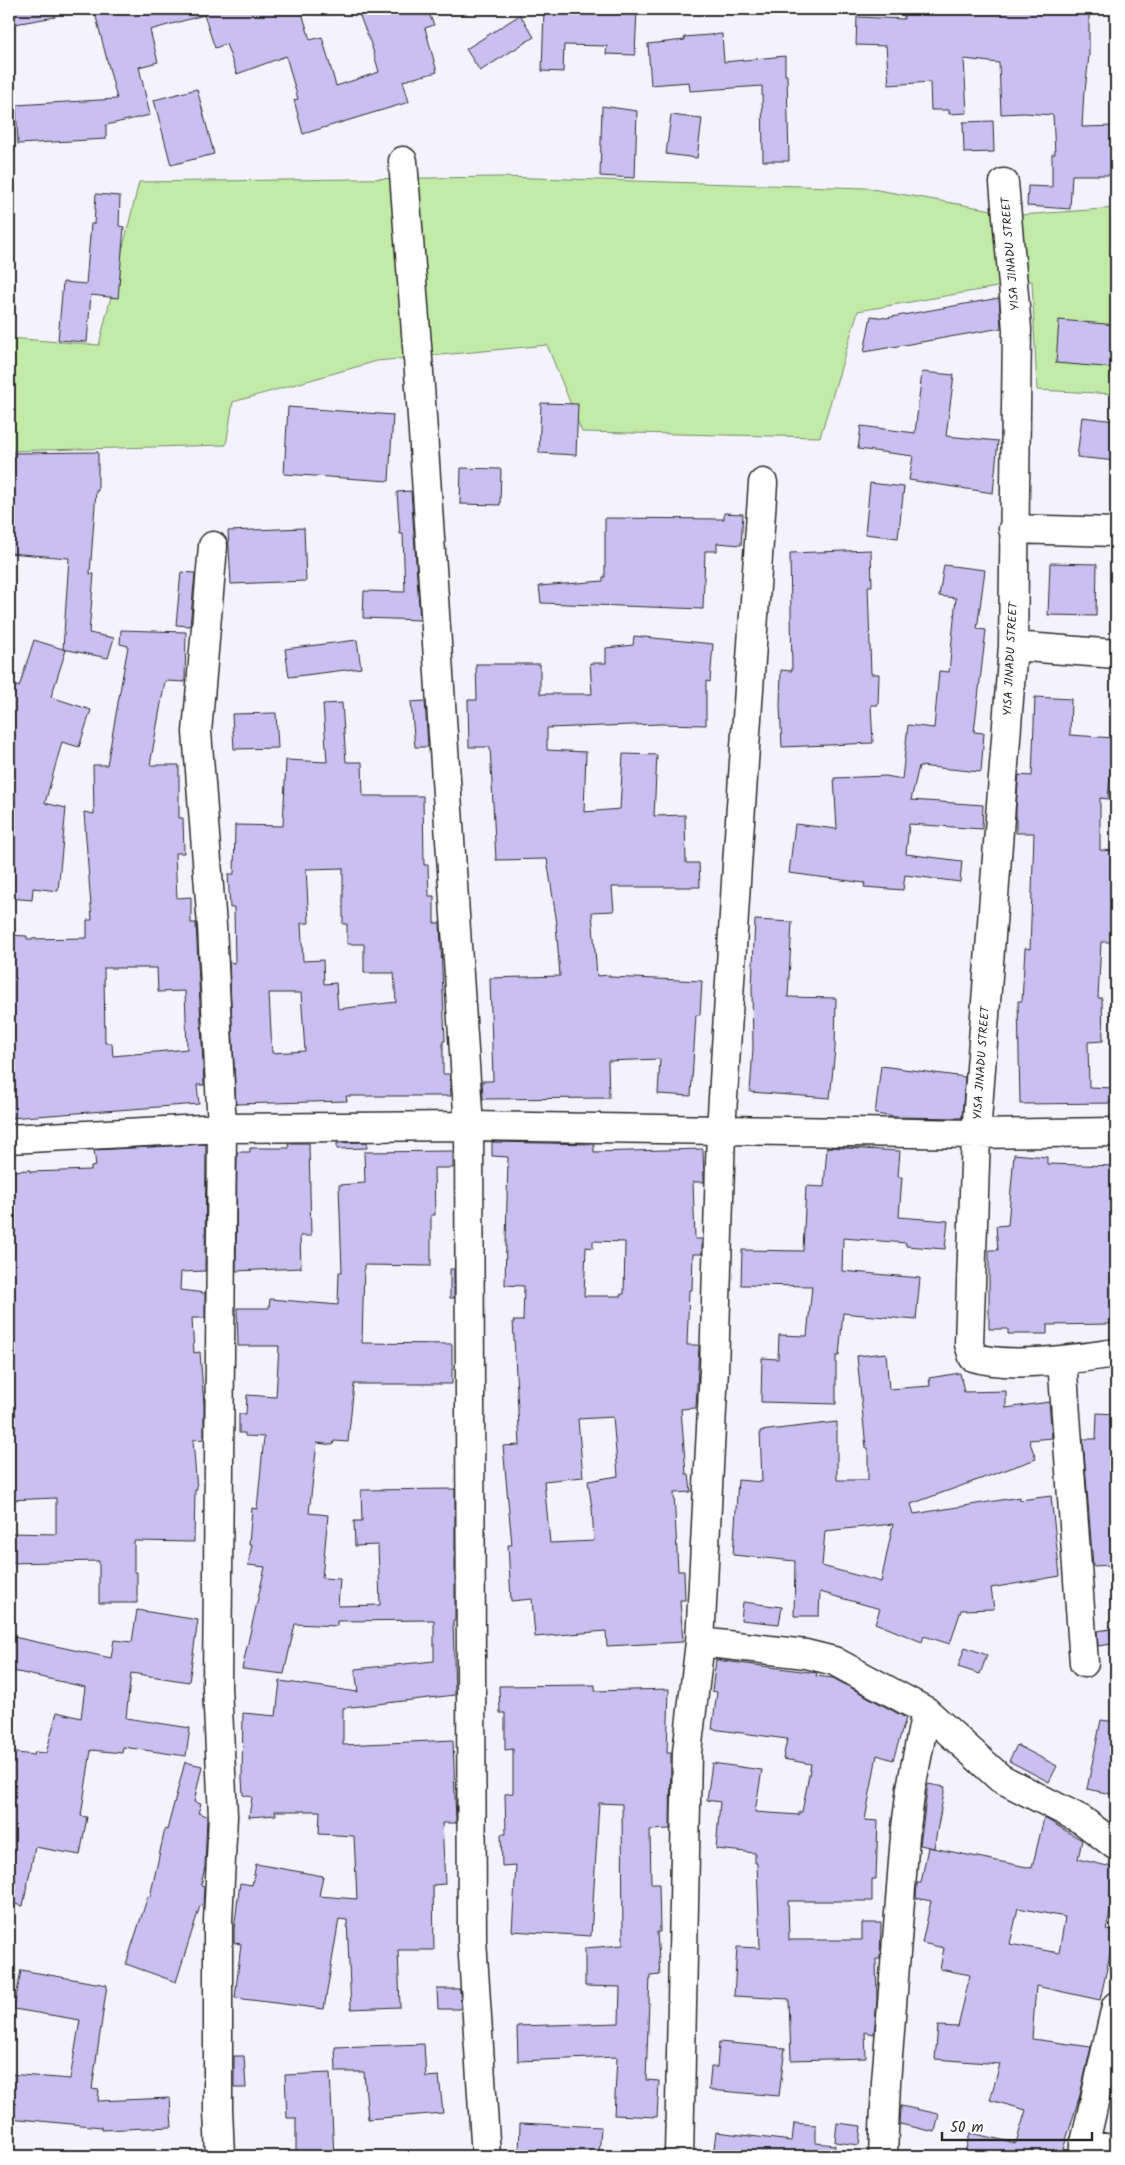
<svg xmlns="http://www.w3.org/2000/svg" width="1125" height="2165" viewBox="0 0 1125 2165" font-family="Kalam,sans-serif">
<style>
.green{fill:#c1eba7;stroke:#768b69}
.building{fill:#cabff1;stroke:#2b2b2b;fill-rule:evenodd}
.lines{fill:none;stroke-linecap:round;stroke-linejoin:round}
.minor-casing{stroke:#2b2b2b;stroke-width:31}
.minor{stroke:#fff;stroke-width:28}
.labels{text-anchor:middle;stroke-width:5;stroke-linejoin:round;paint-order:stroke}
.street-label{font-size:12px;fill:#2b2b2b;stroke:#fff}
</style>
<rect width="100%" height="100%" fill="#f4f2fc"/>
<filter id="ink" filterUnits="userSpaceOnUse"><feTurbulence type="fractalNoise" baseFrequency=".02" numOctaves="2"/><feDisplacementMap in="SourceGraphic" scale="10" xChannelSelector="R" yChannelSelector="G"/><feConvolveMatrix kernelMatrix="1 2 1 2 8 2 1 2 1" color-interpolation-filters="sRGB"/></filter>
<g filter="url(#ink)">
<path class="green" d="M501,177L866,188L1021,215L1116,208V394L1037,390L1032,281L858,311L820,437L582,432L547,345L377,361L233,402L226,445L9,451V338L99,345L139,182Z"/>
<path class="building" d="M9,9H54L55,17L9,25Z
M94,9H301L310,40L322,37L336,86L379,72L372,47L357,9H427L434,25L425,28L437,72L403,81L409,102L303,134L294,100L298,99L286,56L237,74L226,44L215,48L204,15L150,30L158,62L139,67L150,115L106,125V139L18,144L16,105L117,99Z
M544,9H637L635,55L606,54L607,46L564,45L563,72L542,71Z
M904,9H1089V56L1085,91H1084L1082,127L1116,126V175H1072L1070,209L1027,206L1028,186L1052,187V154H1055L1053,115L1024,113L1001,114L999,63L964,59L967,113L949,114V110H931L930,82L889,85L886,46L856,45L857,17L904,19Z
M520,15L534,37L480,71L466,49Z
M722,34L724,62L785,56V75H787L789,161H763L762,86L690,91L689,82L651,85L648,44L685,40L684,37Z
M197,89L214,154L171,165L154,100Z
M602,106L637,111L635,178L600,176Z
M671,115L702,119L697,158L666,154Z
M993,121L994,152L964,153L963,122Z
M96,194L120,196L119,226L124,227L118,298L91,295L87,342L58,340L63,282L86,284L91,224H94Z
M999,298L1001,328L864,352L871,316L886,318Z
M1059,320L1116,325V368L1056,363Z
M922,372L954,375L946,436L998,441L993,493L909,480L913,456L858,449L861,426L915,433Z
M541,403L578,404L576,455L539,453Z
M288,407L393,415L389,481L284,474Z
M1082,417L1116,421V461L1077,457Z
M98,452V491H96L90,574H94L89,633L114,638L108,658L63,649L69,558L9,553V513H13L12,453Z
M461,468L501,469L500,505L460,504Z
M870,483L904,487L898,538L865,534Z
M411,491L420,620L363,618L364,591L405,592L403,534H400L397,492Z
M724,513L743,514L741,545L717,543V551H705L703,609L541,603L539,586L603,581V577H605V518L724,519Z
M304,528L306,581L231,584L228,531Z
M871,550L872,586H868L871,674H879L878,705H871L873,743L782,747L780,706L781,670L792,671L790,553Z
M1050,563L1097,564L1096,616L1048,615Z
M944,565L985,570L977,629L986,630L974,732L984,733L981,772L919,766L911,800L983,805L982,829L909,824L906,854L962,861L960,882L905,875L903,890L864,887L865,883L789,873L795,824L837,829L834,778L886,776L902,779L908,725L934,728L939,671L949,672L956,598L939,596Z
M181,572L195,573L190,626L176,625Z
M121,630L186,632L185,682L165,681L150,765H179V818H183L184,853H175L177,898L191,897V923H196L204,1085H197L199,1104L9,1118V935L27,936V939L87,938V920H92L84,812L94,814L93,765H107L128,646L120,644ZM104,968H157L158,992L185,991L187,1049L113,1056L112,1043H105Z
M634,636L713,644L710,682L706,681V725L661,724L547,728V750L586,752L584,812L620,809L623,754L657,755L654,816L685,815L686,863H699L700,887H612L614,911L592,912L597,976L610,975V977L702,981L700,1015H696L691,1096L658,1094L660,1059L608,1061L609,1098L483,1099L482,1081H493L490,978L560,976L556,924H557L547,859L496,860L490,747H469L468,700H477L476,664H540V694H592L590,663H606V648L633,645Z
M34,640L66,650L51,697L91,710L79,747L62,742L45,803L66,808L58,891L33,888L32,900L9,898V683L19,687Z
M357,640L361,668L289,677L285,649Z
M1035,697L1071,699L1070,735L1114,738L1108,799L1100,798V850L1116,851L1114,897H1116V942H1101L1098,998H1102L1103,1041L1088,1042L1089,1087L1116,1088V1103L1020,1104L1018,1001H1022L1025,948L1030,949L1034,833H1016V807L1019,775L1032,776Z
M425,701L428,747H415L411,702Z
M342,703L346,762H362L363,796H423L424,865H428L429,896H434V923H440L445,1041H443V1074H450L451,1096H346L347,1101L236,1104L229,962L235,963L234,907L230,908L228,874H234L235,825L283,826L286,760L327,762L323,704ZM343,868V924H347V944H364V973H394L396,1002L338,1009L336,983L324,984L323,960L303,961L301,923H309L306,869ZM269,993H301L305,1051L272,1053Z
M276,713L278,748L234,749L232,714Z
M755,920L792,922L788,997L836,998L835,1049L830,1098L750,1092L753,1048L752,987Z
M881,1066L965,1077L962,1118L895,1117L875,1114Z
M367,1142V1148L337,1149V1143Z
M492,1142L594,1144V1152L703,1149L704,1182H693L695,1239H702V1254H693L692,1290H689L687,1345H699L696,1408L681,1409L686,1474H689L691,1492L674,1493L678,1571H684L685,1600H680L683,1642L607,1646L606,1631L535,1637L532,1599L511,1601L508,1545H512L503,1446L520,1445L513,1321H523L524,1286L505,1285L508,1157L492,1156ZM593,1241L625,1242L624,1294H621V1296H584L586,1247L593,1248ZM613,1417L618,1476L588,1481L592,1508L594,1541L550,1543L544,1481L583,1477L578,1419Z
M288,1143H309L311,1236H300L301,1268L236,1271L237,1152H250V1148H289Z
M206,1144L205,1271L181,1272L180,1290L205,1293V1318H192L194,1353L200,1352L204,1405V1439L193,1440L197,1490H195L194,1542L134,1541V1572H137V1603H99V1561L9,1563V1533L56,1534V1498L9,1500V1171L30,1170V1172L91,1170V1167L96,1166L94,1150Z
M827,1147L900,1151L898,1177H902L899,1217L948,1221L945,1249L906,1246V1243L843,1238L842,1271L920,1278L916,1320L843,1313L839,1356H836V1404L761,1402L762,1358L778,1359L779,1335L807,1336L812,1286L741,1285L742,1250L803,1251L806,1186L824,1187Z
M453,1151V1168H434L435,1215H431V1266L364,1265L362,1343L452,1344V1384H354L348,1442L334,1441L333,1445L317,1443L309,1513L328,1515L322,1578L340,1579L338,1606L380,1605L378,1545L355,1546L354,1521H362L361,1490L455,1489V1620H453L455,1695L343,1708V1745L453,1740L456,1823H442L445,1884L433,1885L434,1950H398L400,2007L351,2009L347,1920L339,1919L324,2009L235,1998L241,1944L234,1943V1929L240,1883L252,1885L256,1864L323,1876L319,1896L357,1899L354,1836L319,1834L320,1811H275L276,1815L249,1817L252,1797L243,1795L242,1778L243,1713L276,1716L280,1681L358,1692L355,1669L434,1661V1620L337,1621V1626L295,1624L284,1674L242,1669L265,1567L248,1565L252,1544H249L252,1508L257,1509L264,1437L245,1436V1433H239V1414H246L247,1395L276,1397L279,1346H238L237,1308H269L270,1299L338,1305L339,1272H342L339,1185L365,1183L364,1152Z
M1014,1154L1047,1157V1164L1116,1166V1320H1110V1324L1047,1325V1334H1008V1329H989V1250H998L996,1226L1008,1225Z
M450,1269H454V1298H450Z
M886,1353L889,1389L930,1386L929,1378L960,1373L964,1392L1006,1391V1408L1049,1402L1052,1438L1029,1440L1036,1459L911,1504L914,1514L1020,1497V1500L1051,1496L1060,1576L991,1588L994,1609L961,1610L950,1644L924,1636L922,1642L875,1623L880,1609L820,1592L819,1616H794L795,1561L733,1555L738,1480L762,1482L760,1431L837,1422V1480H868V1448H866L857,1356ZM893,1524L881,1582L822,1566L825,1531Z
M1097,1413L1116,1414V1536H1110L1112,1565L1093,1566L1083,1439H1096Z
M743,1602L782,1607L779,1624L741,1620Z
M137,1610L198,1620L189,1682L131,1673L126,1718L190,1728L186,1756L123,1747L122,1753L91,1750L81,1816L87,1817L80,1855L35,1847L23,1906L9,1903V1752L34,1755L35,1752L46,1753L57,1712L81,1718L85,1687L9,1670V1636L111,1658L114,1640L132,1642Z
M1110,1629L1112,1644L1098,1646L1097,1631Z
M965,1647L987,1655L980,1674L958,1667Z
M716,1660L817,1673L816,1676L833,1678L906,1718L893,1760L877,1755L865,1820L878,1821L876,1879H872V1901H788L789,1940H862V1923H881L880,1959H876L877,2001L874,2034L865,2032L866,2058L791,2060L789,1999L734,1996L737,1947L760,1948L757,1863H755V1853L716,1849L720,1802L707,1800L712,1763L762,1770L755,1812L799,1815V1812H802L811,1764L783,1759L787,1739L712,1729L717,1692L712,1691Z
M595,1685V1691L669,1689L667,1753H671L670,1829L650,1830L651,1884H659L660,1932H657L660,1975L650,1976L646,2080L659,2081L657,2117L614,2115L617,2057L518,2061L517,2026L619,2023L620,1987L585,1986V1948L623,1945L622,1804L599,1803L591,1936L512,1931L516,1865L502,1866L501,1834H506L505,1794L513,1793V1749L505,1750V1713H500L499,1686Z
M1101,1720L1116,1722V1795L1087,1789Z
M1017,1745L1057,1766L1049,1782L1009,1761Z
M185,1762L202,1766L194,1802L201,1804L198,1813L207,1816L205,1867L201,1885L204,1886L203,1907L200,1906L176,1982L126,1964L148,1896L150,1897L165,1829L167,1830Z
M928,1784L945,1787L934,1848L920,1845Z
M1044,1818L1082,1840L1078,1859L1116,1868V1895L1114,1894L1106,1930L1115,1932L1100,2000L1036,1986L1032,2039L1091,2047L1080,2095L1061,2156H964L970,2133L1016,2143L1026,2110L990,2100L1000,2064L935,2059L938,2026L958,2027L970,1975L940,1969L944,1948L922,1943L931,1901L916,1898L917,1883H921L928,1847L1032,1868ZM1018,1908L1065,1917L1059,1953L1010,1944Z
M21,1970L107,1985L92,2089L99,2090L98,2101L170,2098L172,2127L102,2130V2127L9,2118V2074L70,2079L80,2020L14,2009Z
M437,1989H460L461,2009H438Z
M719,2042L785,2048L779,2096L709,2090L711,2067H717Z
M424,2044L426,2077L439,2076L443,2113L368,2119L364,2072H336L335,2047Z
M234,2056H244L246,2088H234Z
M330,2073L334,2156H296V2118H287L285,2075Z
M901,2106L939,2114L935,2132L900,2124Z
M520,2123L601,2127L599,2156H519Z
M794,2123L816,2125V2143L835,2145L834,2156H713L716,2132L792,2141Z
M837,2123L861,2126L859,2145L835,2142Z"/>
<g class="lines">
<defs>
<path id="minor" d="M403,161L419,372L469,1126L472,1940L486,2156
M1004,183L1017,329L1013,646L976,1134L969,1344L973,1357C1010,1369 1077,1358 1116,1353
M1013,529L1116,532
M213,546L197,732L212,926L222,1128L217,1686L223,1816L218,1921V2109L220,2156
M1013,646L1116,654
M9,1139L222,1128L469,1126L976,1134L1116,1132
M1062,1360L1084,1663
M700,1642L806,1654L834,1661L926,1711L1000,1778L1082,1820L1116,1846
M1084,2144L1116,2150
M679,2156L687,1752L700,1642L714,1370L721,1131L737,865L763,483
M883,2156L886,2082L905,1836L911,1788L926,1711
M1082,2156L1116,2006"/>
</defs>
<use href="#minor" class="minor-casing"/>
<use href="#minor" class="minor"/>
</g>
</g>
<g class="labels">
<g class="street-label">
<text transform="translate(1010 254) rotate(-95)" y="4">YISA JINADU STREET</text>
<text transform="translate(1010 659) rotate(-87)" y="4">YISA JINADU STREET</text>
<text transform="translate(981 1063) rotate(-86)" y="4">YISA JINADU STREET</text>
</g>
</g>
<rect width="1125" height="2165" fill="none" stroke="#fff" stroke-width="30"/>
<rect x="15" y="15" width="1095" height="2135" fill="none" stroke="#2b2b2b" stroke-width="2" filter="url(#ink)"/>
<path d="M942 2132v8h150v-8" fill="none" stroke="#2b2b2b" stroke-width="2.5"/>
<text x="950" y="2132" font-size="15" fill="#2b2b2b" stroke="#ffffff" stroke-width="4" paint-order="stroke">50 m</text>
</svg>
